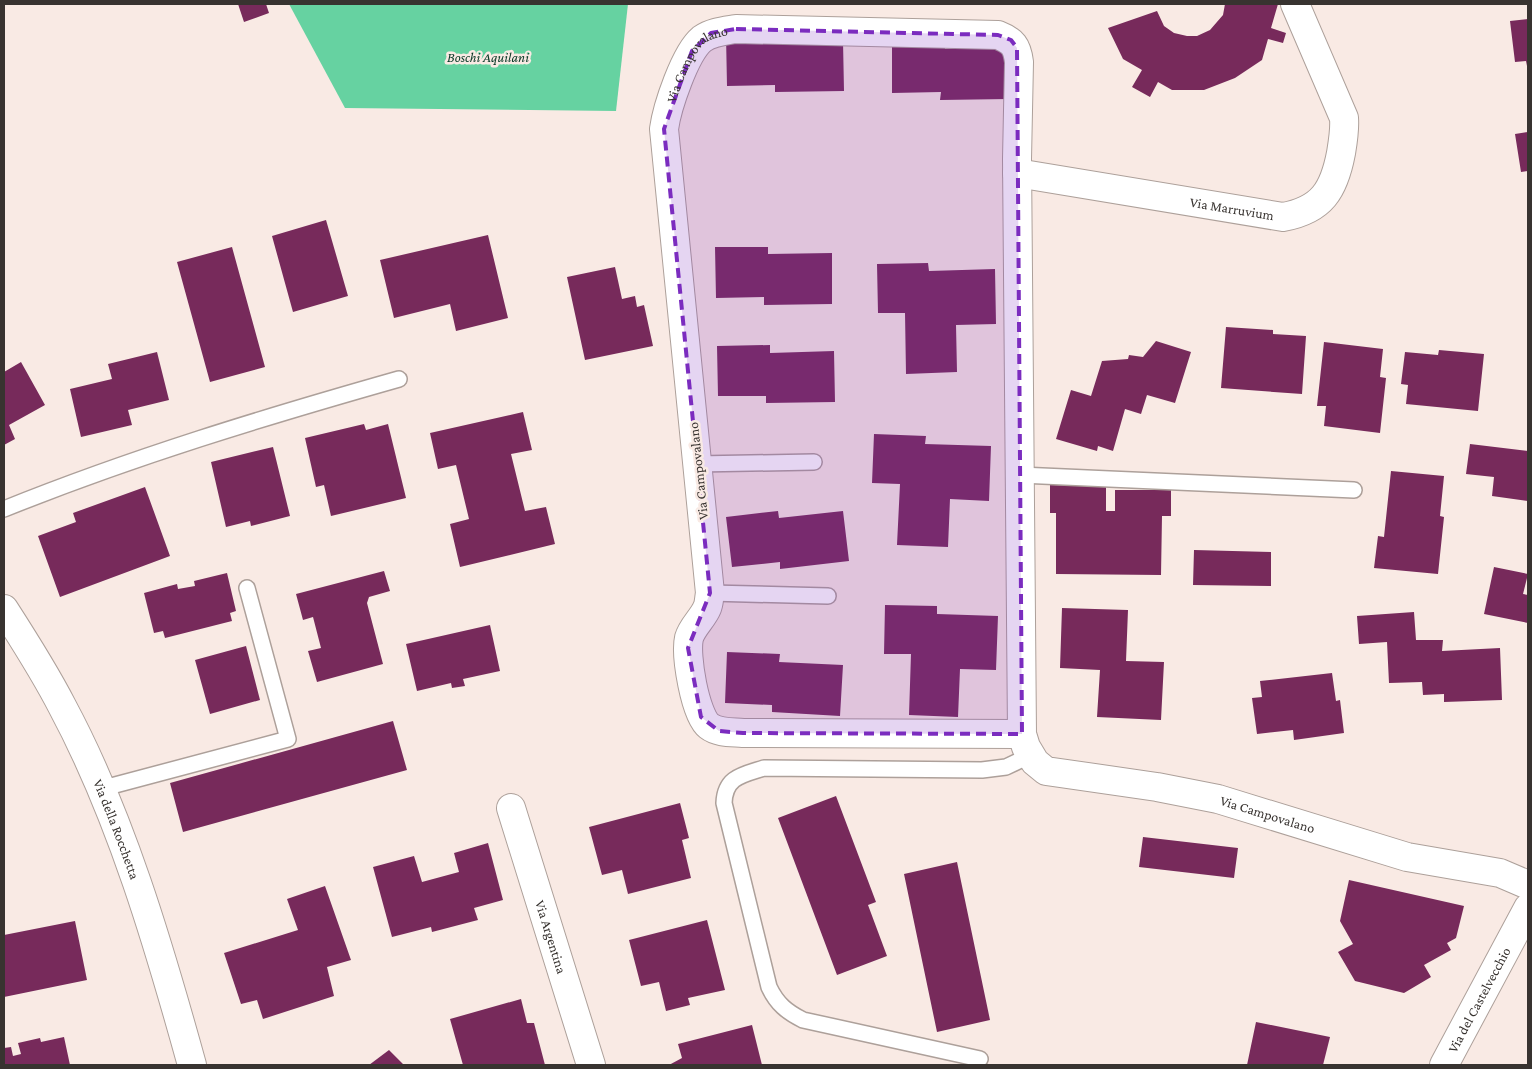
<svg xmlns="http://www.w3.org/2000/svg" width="1532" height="1069" viewBox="0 0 1532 1069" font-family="'Crimson Pro',serif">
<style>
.forest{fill:#66d2a1}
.building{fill:#772a5b}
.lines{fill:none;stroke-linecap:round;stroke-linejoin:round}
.lane-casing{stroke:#ada09a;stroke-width:18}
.street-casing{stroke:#ada09a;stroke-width:30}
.lane{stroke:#fff;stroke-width:15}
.street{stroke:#fff;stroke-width:28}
.marked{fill:#7b2cbf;fill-opacity:0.2;stroke:#7b2cbf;stroke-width:4;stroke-dasharray:10 6;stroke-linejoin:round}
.labels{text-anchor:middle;stroke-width:5;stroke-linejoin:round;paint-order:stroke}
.park-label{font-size:14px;font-style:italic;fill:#043623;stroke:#f9eae4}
.street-label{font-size:14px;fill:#383330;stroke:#f9eae4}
</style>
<rect width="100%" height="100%" fill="#f9eae4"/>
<path class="forest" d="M289,4H628L616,111L345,108Z"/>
<path class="building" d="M238,4H266L269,13L244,22Z
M1225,4H1278L1271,28L1286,33L1283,43L1268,39L1262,60L1235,78L1204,90H1172L1158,82L1150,97L1132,87L1142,70L1123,59L1108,28L1157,11L1164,26L1174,33L1187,36H1197L1210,30L1223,15Z
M1528,19V66H1527L1526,61L1515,62L1510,21Z
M726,35L843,41L844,91L775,92V85L727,86Z
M944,41L945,49L1008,48L1009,99L940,100L941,92L892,93V42Z
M1528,132V171L1521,172L1515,134Z
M326,220L348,296L293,312L272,236Z
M488,235L508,318L456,331L450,304L394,318L380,260Z
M232,247L265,367L210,382L177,262Z
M715,247H768V254L832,253V304L764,305V297L716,298Z
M928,263L929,271L995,269L996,324L956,325L957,372L906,374L905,313H878L877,264Z
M615,267L622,299L635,296L637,307L644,305L653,346L585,360L567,277Z
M1226,327L1273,330V334L1306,336L1302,394L1221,388Z
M1156,341L1191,352L1175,403L1147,395L1141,414L1125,409L1113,451L1098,446L1097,451L1056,439L1071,390L1091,396L1102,361L1128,359L1129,355L1143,357Z
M1324,342L1383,349L1380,377L1386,378L1380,433L1324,426L1326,406H1317Z
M770,345V353L834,351L835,402L766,403V396H718L717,346Z
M1439,350L1484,354L1478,411L1406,404L1408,385L1401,384L1405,352L1438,355Z
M157,352L169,400L128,410L132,425L81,437L70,389L112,379L108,364Z
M21,362L45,405L9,425L15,439L4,445V372Z
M523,412L532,450L511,454L525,511L546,507L555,544L460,567L450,524L469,519L456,465L438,469L430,433Z
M364,424L366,430L388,424L406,498L331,516L324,485L316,487L305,438Z
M874,434L926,436L925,444L991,446L989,501L950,499L948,547L897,545L900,484L872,483Z
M1470,444L1528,451V501L1492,496L1494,477L1466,474Z
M273,447L290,516L251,526L250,521L226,527L211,462Z
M1391,471L1444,476L1440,516L1444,517L1438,574L1374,568L1378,536L1384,537Z
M1050,485L1106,486V511H1115V490H1171V516H1162L1161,575L1056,574V513H1050Z
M145,487L170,556L60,597L38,536L76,522L73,513Z
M778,511L779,518L843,511L849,561L780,569V562L732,567L726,517Z
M1194,550L1271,552V586L1193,585Z
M1494,567L1528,574L1523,594L1528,595V623L1484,614Z
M384,571L390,591L369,597L367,603L383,664L317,682L308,651L321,648L313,617L303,620L296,594Z
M227,573L236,611L230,613L232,621L165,638L163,631L154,633L144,593L177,584L178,589L195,586L194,581Z
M885,605L937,606V614L998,616L996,670L960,669L958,717L909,715L911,654H884Z
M1062,608L1128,610L1126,661L1164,662L1161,720L1097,717L1100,670L1060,668Z
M1414,612L1416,640H1443L1442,651L1500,648L1502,700L1444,702V694L1423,695L1422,682L1389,683L1387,642L1359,644L1357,616Z
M490,625L500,671L463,679L465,686L452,688L451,683L417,691L406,644Z
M246,646L260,700L210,714L195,660Z
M727,652L780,654L779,662L843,665L840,716L772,712V705L725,703Z
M1332,673L1336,701L1340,700L1344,733L1294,740L1293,730L1257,734L1252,698L1262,697L1260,681Z
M393,721L407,770L183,832L170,783Z
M836,796L876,902L868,905L887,956L837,975L778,818Z
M680,803L689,838L682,840L691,878L628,894L622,870L602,875L589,827Z
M1143,837L1238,848L1234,878L1139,867Z
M488,843L503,900L474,908L478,920L432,932L431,927L392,937L373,867L414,856L422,882L459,872L454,853Z
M957,862L990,1020L937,1032L904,874Z
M1349,880L1464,906L1456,938L1447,943L1451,950L1424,965L1431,977L1404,993L1355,981L1338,952L1353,944L1340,921Z
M325,886L351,960L327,967L334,996L263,1019L257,1000L241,1004L224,953L298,930L287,899Z
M707,920L725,990L688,998L690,1005L666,1011L659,982L641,986L629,940Z
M75,921L87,980L4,997V935Z
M521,999L527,1023H534L545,1065H463L450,1019Z
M1256,1022L1330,1037L1323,1065H1247Z
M752,1025L762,1065H669L682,1058L678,1044Z
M64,1037L70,1065H4V1048L11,1047L13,1056L21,1054L18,1043L40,1038L41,1042Z
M389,1050L404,1065H369Z"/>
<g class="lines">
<defs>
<path id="lane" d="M697,464L814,462
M1020,475L1354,490
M4,509C133,457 265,417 399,379
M710,593L828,596
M100,789L288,739L247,588
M980,1059L803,1020C787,1012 777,1004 769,987L724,803C725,777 742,775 764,768L982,770L1006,767L1031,755"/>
<g id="street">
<path id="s1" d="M1017,173L1283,217C1322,210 1334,190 1341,153C1343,141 1345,130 1344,118L1295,4"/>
<path id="s2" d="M4,609C24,640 45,673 62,706C121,816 159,946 192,1065"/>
<path id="s3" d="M1022,734L743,733C732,732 718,733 709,726C695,715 685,655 689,638C692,627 703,618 707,608C709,604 709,598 710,593L664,129C667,107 685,53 702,39C712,32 724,31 736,29L998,35C1013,41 1017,46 1019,62L1017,159L1022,734L1026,747L1035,762L1046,771L1157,787L1218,799L1407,857L1500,873L1528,885"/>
<path id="s4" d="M511,808L591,1065"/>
<path id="s5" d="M1444,1065L1528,908"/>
</g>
</defs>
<use href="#lane" class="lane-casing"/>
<use href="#street" class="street-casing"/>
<use href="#lane" class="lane"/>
<use href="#street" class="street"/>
</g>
<path class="marked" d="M736,29L998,35L1011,40L1017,48L1022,734L743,733L719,731L701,717L688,648L710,593L664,129L692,51L711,33Z"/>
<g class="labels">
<g class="park-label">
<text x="488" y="62">Boschi Aquilani</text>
</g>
<g class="street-label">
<text dy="5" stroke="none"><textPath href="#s3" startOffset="1000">Via Campovalano</textPath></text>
<text dy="5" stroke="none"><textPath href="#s1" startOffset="218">Via Marruvium</textPath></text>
<text transform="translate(698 471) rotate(-96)" y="5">Via Campovalano</text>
<text dy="5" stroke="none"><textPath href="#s3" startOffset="2300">Via Campovalano</textPath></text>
<text dy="5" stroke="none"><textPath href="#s2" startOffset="248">Via della Rocchetta</textPath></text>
<text dy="5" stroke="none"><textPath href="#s4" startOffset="135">Via Argentina</textPath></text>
<text dy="5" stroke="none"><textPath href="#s5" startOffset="74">Via del Castelvecchio</textPath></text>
</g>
</g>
<rect width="1532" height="1069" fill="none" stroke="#383330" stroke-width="10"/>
</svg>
